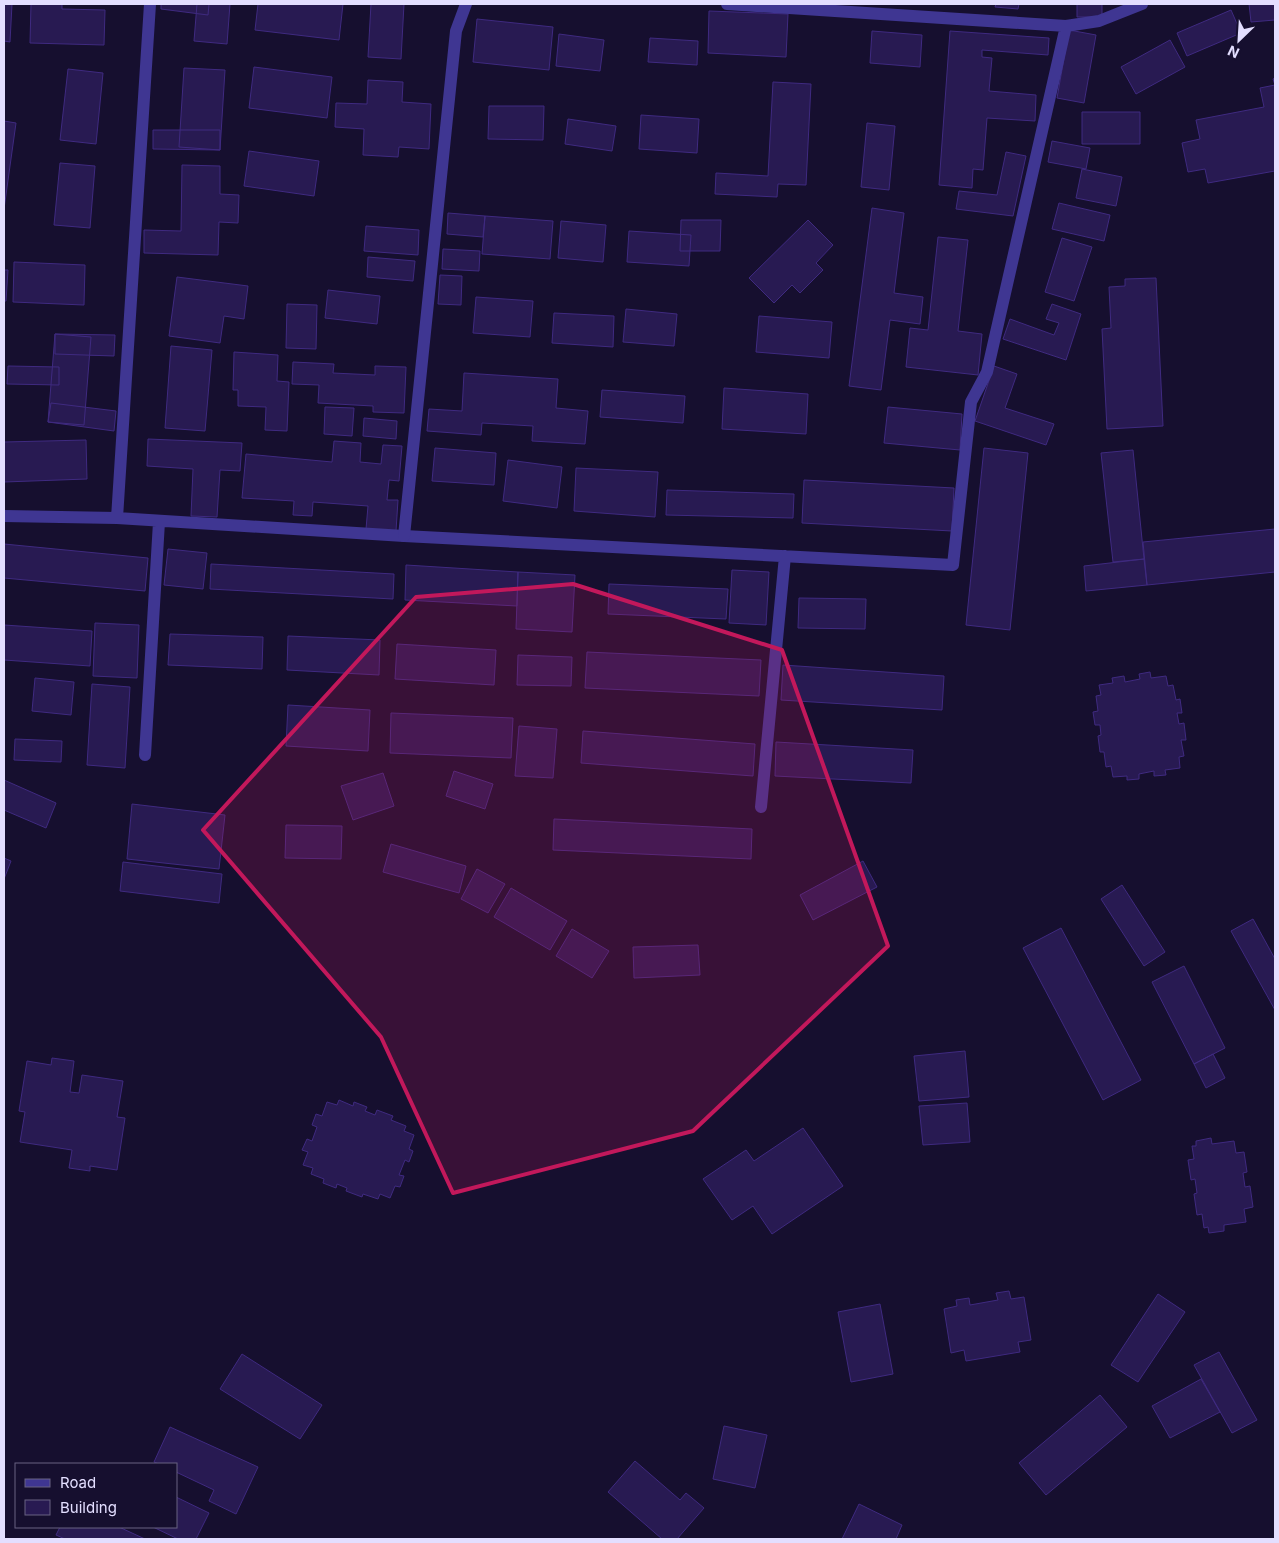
<svg xmlns="http://www.w3.org/2000/svg" width="1279" height="1543" viewBox="0 0 1279 1543" font-family="Inter,sans-serif">
<style>
.building{fill:#281a52;stroke:#3f2a80}
.lines{fill:none;stroke-linecap:round;stroke-linejoin:round}
.minor{stroke:#3f3692;stroke-width:12}
.tertiary{stroke:#3f3692;stroke-width:12}
.marked{fill:#c2185b;fill-opacity:0.2;stroke:#c2185b;stroke-width:4;stroke-linejoin:round}
</style>
<rect width="100%" height="100%" fill="#160f2f"/>
<path class="building" d="M4,4H12L10,42L4,41Z
M31,4H62V9L105,10L104,45L30,43Z
M161,4H209L208,15L161,9Z
M197,4H230L227,44L194,41Z
M258,4H343L339,40L255,30Z
M371,4H404L401,59L368,57Z
M996,4H1019L1018,9L995,7Z
M1077,4H1102V17H1077Z
M1249,4H1275V20L1251,22Z
M1231,10L1241,33L1187,56L1177,33Z
M709,11L788,14L786,57L708,53Z
M477,19L553,27L549,70L473,62Z
M1069,30L1096,35L1084,103L1057,98Z
M872,31L922,35L920,67L870,63Z
M950,31L1049,38L1048,55L982,50V57L992,58L989,91L1036,95L1035,121L987,118L983,170L973,169L972,188L939,185Z
M559,34L604,40L600,71L556,66Z
M650,38L698,41L697,65L648,62Z
M1170,40L1185,67L1136,94L1121,67Z
M254,67L332,77L327,118L249,108Z
M184,68L225,70L220,150L179,147Z
M68,69L103,73L96,144L60,140Z
M1275,78V171L1208,183L1205,169L1188,172L1182,143L1200,139L1196,120L1264,107L1260,88L1275,85L1273,79Z
M368,80L403,82L402,102L431,104L429,149L399,147L398,157L363,155L364,129L335,127L336,103L367,104Z
M773,82L811,84L806,185L778,184L777,197L715,194L716,173L768,176Z
M489,106H544L543,140L488,139Z
M1082,112H1140V144H1082Z
M641,115L699,119L697,153L639,149Z
M568,119L616,126L612,151L565,144Z
M4,121L16,123L4,209Z
M867,123L895,126L889,190L861,187Z
M153,130H220V150L153,149Z
M1052,141L1090,148L1086,169L1048,162Z
M249,151L319,161L314,196L244,186Z
M1006,152L1026,156L1013,216L956,209L959,191L997,195Z
M60,163L95,166L90,228L54,225Z
M182,165L220,166V194L239,195L238,223L219,222L218,255L144,253V230L181,231Z
M1082,169L1122,177L1116,206L1076,198Z
M1059,203L1110,215L1104,241L1052,229Z
M872,208L904,213L894,293L923,297L920,324L890,320L881,390L849,386Z
M448,213L485,216L483,237L447,234Z
M485,216L553,221L550,259L482,254Z
M681,220H721L720,251H680Z
M808,220L833,245L816,263L823,270L800,293L792,285L774,303L749,278Z
M561,221L606,225L603,262L558,258Z
M366,226L419,230L418,255L364,251Z
M629,231L691,235L689,266L627,262Z
M938,237L968,240L958,331L982,334L978,375L906,367L910,328L928,330Z
M1062,238L1092,247L1074,301L1045,292Z
M443,249L480,251L479,271L442,269Z
M368,257L415,261L413,281L367,277Z
M14,262L85,265L84,305L13,302Z
M4,270H8L6,301H4Z
M440,275L462,276L461,305L438,304Z
M177,277L248,286L244,319L224,316L220,343L169,336Z
M1156,278L1163,426L1107,429L1102,329L1111,328L1109,287L1125,286V279Z
M328,290L380,296L377,324L325,318Z
M476,297L533,301L530,337L473,333Z
M287,304L317,305L316,349L286,348Z
M1052,304L1081,314L1066,360L1003,339L1010,319L1054,335L1059,323L1046,319Z
M626,309L677,314L674,346L623,342Z
M554,313L614,316L613,347L552,343Z
M759,316L832,322L829,358L756,352Z
M55,334L115,335L114,356L55,354Z
M55,334L91,337L84,425L48,422Z
M171,346L212,350L205,431L165,428Z
M234,352L278,355L277,381L289,382L287,431L265,430L266,407L238,406V390H233Z
M293,362L334,364L333,373L375,375V366L406,367L404,413L373,412V406L318,403L319,385L292,384Z
M8,366L59,367V385L7,384Z
M994,366L1017,374L1005,408L1054,424L1046,445L975,421Z
M464,373L558,379L556,408L588,411L585,444L532,441L533,426L482,423L481,435L427,431L429,409L462,411Z
M724,388L808,394L806,434L722,429Z
M602,390L685,396L683,423L600,417Z
M51,403L116,411L114,431L48,422Z
M325,407L354,408L352,436L324,434Z
M888,407L962,414L960,450L884,443Z
M364,418L397,421L396,439L363,436Z
M148,439L242,443L240,471L220,470L217,517L191,516L193,469L147,466Z
M86,440L87,479L4,482V442Z
M334,441L361,443L360,462L381,464L383,445L402,446L399,481L389,480L387,500H398L396,531L366,529L368,506L313,502L312,516L293,515L294,501L242,498L246,454L332,462Z
M435,448L496,453L494,485L432,481Z
M984,448L1028,453L1010,630L966,625Z
M1133,450L1144,559L1113,562L1101,453Z
M508,460L562,467L557,508L503,501Z
M576,468L658,472L655,517L574,511Z
M804,480L954,488L952,531L802,523Z
M667,490L794,494L793,518L666,515Z
M1275,529V572L1147,585L1143,542Z
M4,544L148,558L145,591L4,578Z
M168,549L207,553L203,589L164,585Z
M1144,559L1147,585L1086,591L1084,566Z
M211,564L394,574L393,599L210,589Z
M406,565L518,572L517,606L405,600Z
M732,570L769,572L766,625L729,623Z
M518,572L575,575L572,632L516,629Z
M609,584L728,589L726,619L608,614Z
M799,598L866,599L865,629L798,628Z
M95,623L139,625L137,678L93,676Z
M4,625L92,631L90,666L4,660Z
M170,634L263,637L262,669L168,665Z
M288,636L380,640L379,675L287,670Z
M397,644L496,650L494,685L395,679Z
M587,652L761,660L759,696L585,688Z
M518,655L572,657L571,686L517,685Z
M783,665L944,676L942,710L781,700Z
M1150,672L1151,678L1166,676L1168,686L1173,685L1176,700L1180,699L1182,713H1177L1179,724L1184,723L1186,740H1181L1184,756L1179,757L1180,768L1165,770L1166,775L1154,776V771L1139,774V779L1127,780V776L1113,777L1111,766L1106,767L1104,752H1100L1098,736L1101,735L1100,725H1095L1093,712L1098,711L1096,696L1101,695L1099,685L1113,683L1112,678L1124,676L1125,682L1140,679L1139,674Z
M35,678L74,682L71,715L32,711Z
M92,684L130,687L125,768L87,765Z
M288,705L370,710L368,751L286,746Z
M391,713L513,718L511,758L390,753Z
M519,726L557,729L553,778L515,776Z
M583,731L755,744L753,776L581,763Z
M15,739L62,741L61,762L14,760Z
M776,742L913,750L911,783L775,776Z
M454,771L493,784L485,809L446,796Z
M383,773L394,806L353,820L341,786Z
M4,780L56,803L46,828L4,810Z
M132,804L225,815L219,869L127,859Z
M554,819L752,829L751,859L553,850Z
M286,825L342,826L341,859L285,858Z
M391,844L466,866L459,893L383,872Z
M4,858L11,861L4,879Z
M863,861L877,887L813,920L800,895Z
M123,862L222,874L219,903L120,891Z
M477,869L505,884L488,913L461,899Z
M1122,885L1165,952L1144,966L1101,899Z
M511,888L567,921L550,950L494,917Z
M1253,919L1275,959V1010L1231,931Z
M1061,928L1141,1080L1103,1100L1023,948Z
M572,929L609,951L592,978L556,956Z
M698,945L700,975L634,978L633,947Z
M1184,966L1225,1048L1194,1064L1152,982Z
M965,1051L969,1097L919,1101L914,1056Z
M1213,1054L1225,1078L1206,1088L1194,1064Z
M52,1058L74,1061L70,1092L79,1093L82,1075L123,1081L117,1117L125,1118L117,1170L90,1166V1171L69,1168L72,1150L20,1142L25,1112L19,1111L27,1061L51,1065Z
M339,1100L353,1106L354,1102L367,1107L365,1111L375,1115L377,1110L393,1116L391,1120L406,1126L404,1131L414,1135L409,1149L413,1151L409,1162L405,1160L399,1175L404,1176L400,1187L395,1186L390,1198L380,1194L378,1199L363,1194L362,1197L346,1191L347,1188L337,1184L336,1188L323,1183L324,1179L311,1174L313,1168L303,1165L308,1152L302,1150L307,1139L312,1141L317,1127L312,1125L316,1114L322,1116L327,1102L337,1105Z
M967,1103L970,1142L923,1145L919,1106Z
M803,1128L843,1186L772,1234L753,1206L732,1220L703,1179L746,1150L754,1161Z
M1211,1138L1212,1144L1234,1141L1236,1153L1244,1152L1247,1172L1243,1173L1245,1187L1250,1186L1253,1207L1244,1209L1246,1222L1224,1225V1231L1209,1233L1208,1227L1204,1228L1202,1214L1197,1215L1194,1194L1197,1193L1195,1179L1191,1180L1188,1160L1194,1159L1192,1146H1196V1141Z
M1009,1291L1011,1299L1024,1297L1031,1340L1018,1342L1020,1352L966,1361L964,1350L951,1353L944,1309L957,1306L956,1300L969,1298L970,1305L998,1300L996,1293Z
M1158,1294L1185,1312L1138,1382L1111,1365Z
M880,1304L893,1374L851,1382L838,1312Z
M1219,1352L1257,1420L1232,1433L1194,1365Z
M242,1354L322,1405L300,1439L220,1389Z
M1201,1379L1220,1412L1170,1438L1152,1406Z
M1100,1395L1127,1427L1046,1495L1019,1463Z
M724,1426L767,1435L755,1488L713,1479Z
M170,1427L258,1467L236,1514L209,1501L214,1490L176,1472V1464H159L154,1462Z
M635,1461L680,1500L686,1493L704,1508L677,1539H662L608,1492Z
M176,1497L209,1513L196,1539H178L153,1527H176Z
M859,1504L902,1525L896,1539H842Z
M60,1527H119L145,1539H65L56,1535Z"/>
<g class="lines">
<path class="minor" d="M727,4L1066,26L1099,21L1142,4
M4,516L117,518L404,536L953,565L971,402L987,372L1066,26
M117,518L150,4
M145,755L159,522
M761,807L785,556"/>
<path class="tertiary" d="M404,536L456,31L466,4"/>
</g>
<path class="marked" d="M573,584L782,650L888,946L693,1131L453,1193L381,1037L203,830L416,597Z"/>
<rect width="1279" height="1543" fill="none" stroke="#e3deff" stroke-width="10"/>
<rect x="15" y="1463" width="162" height="65" fill="#160f2f" stroke="#686282"/>
<rect x="25" y="1479" width="25" height="8" fill="#3f3692" stroke="#686282"/>
<text x="60" y="1488" font-size="15" fill="#e3deff">Road</text>
<rect x="25" y="1500" width="25" height="15" fill="#281a52" stroke="#686282"/>
<text x="60" y="1513" font-size="15" fill="#e3deff">Building</text>
<g transform="translate(1239 40) rotate(205)" stroke="#160f2f" stroke-width="4" paint-order="stroke">
<path d="M0-4L9 19L0 12L-9 19Z" fill="#e3deff"/>
<text y="-8" font-size="14" font-weight="bold" text-anchor="middle" fill="#e3deff">N</text>
</g>
</svg>
